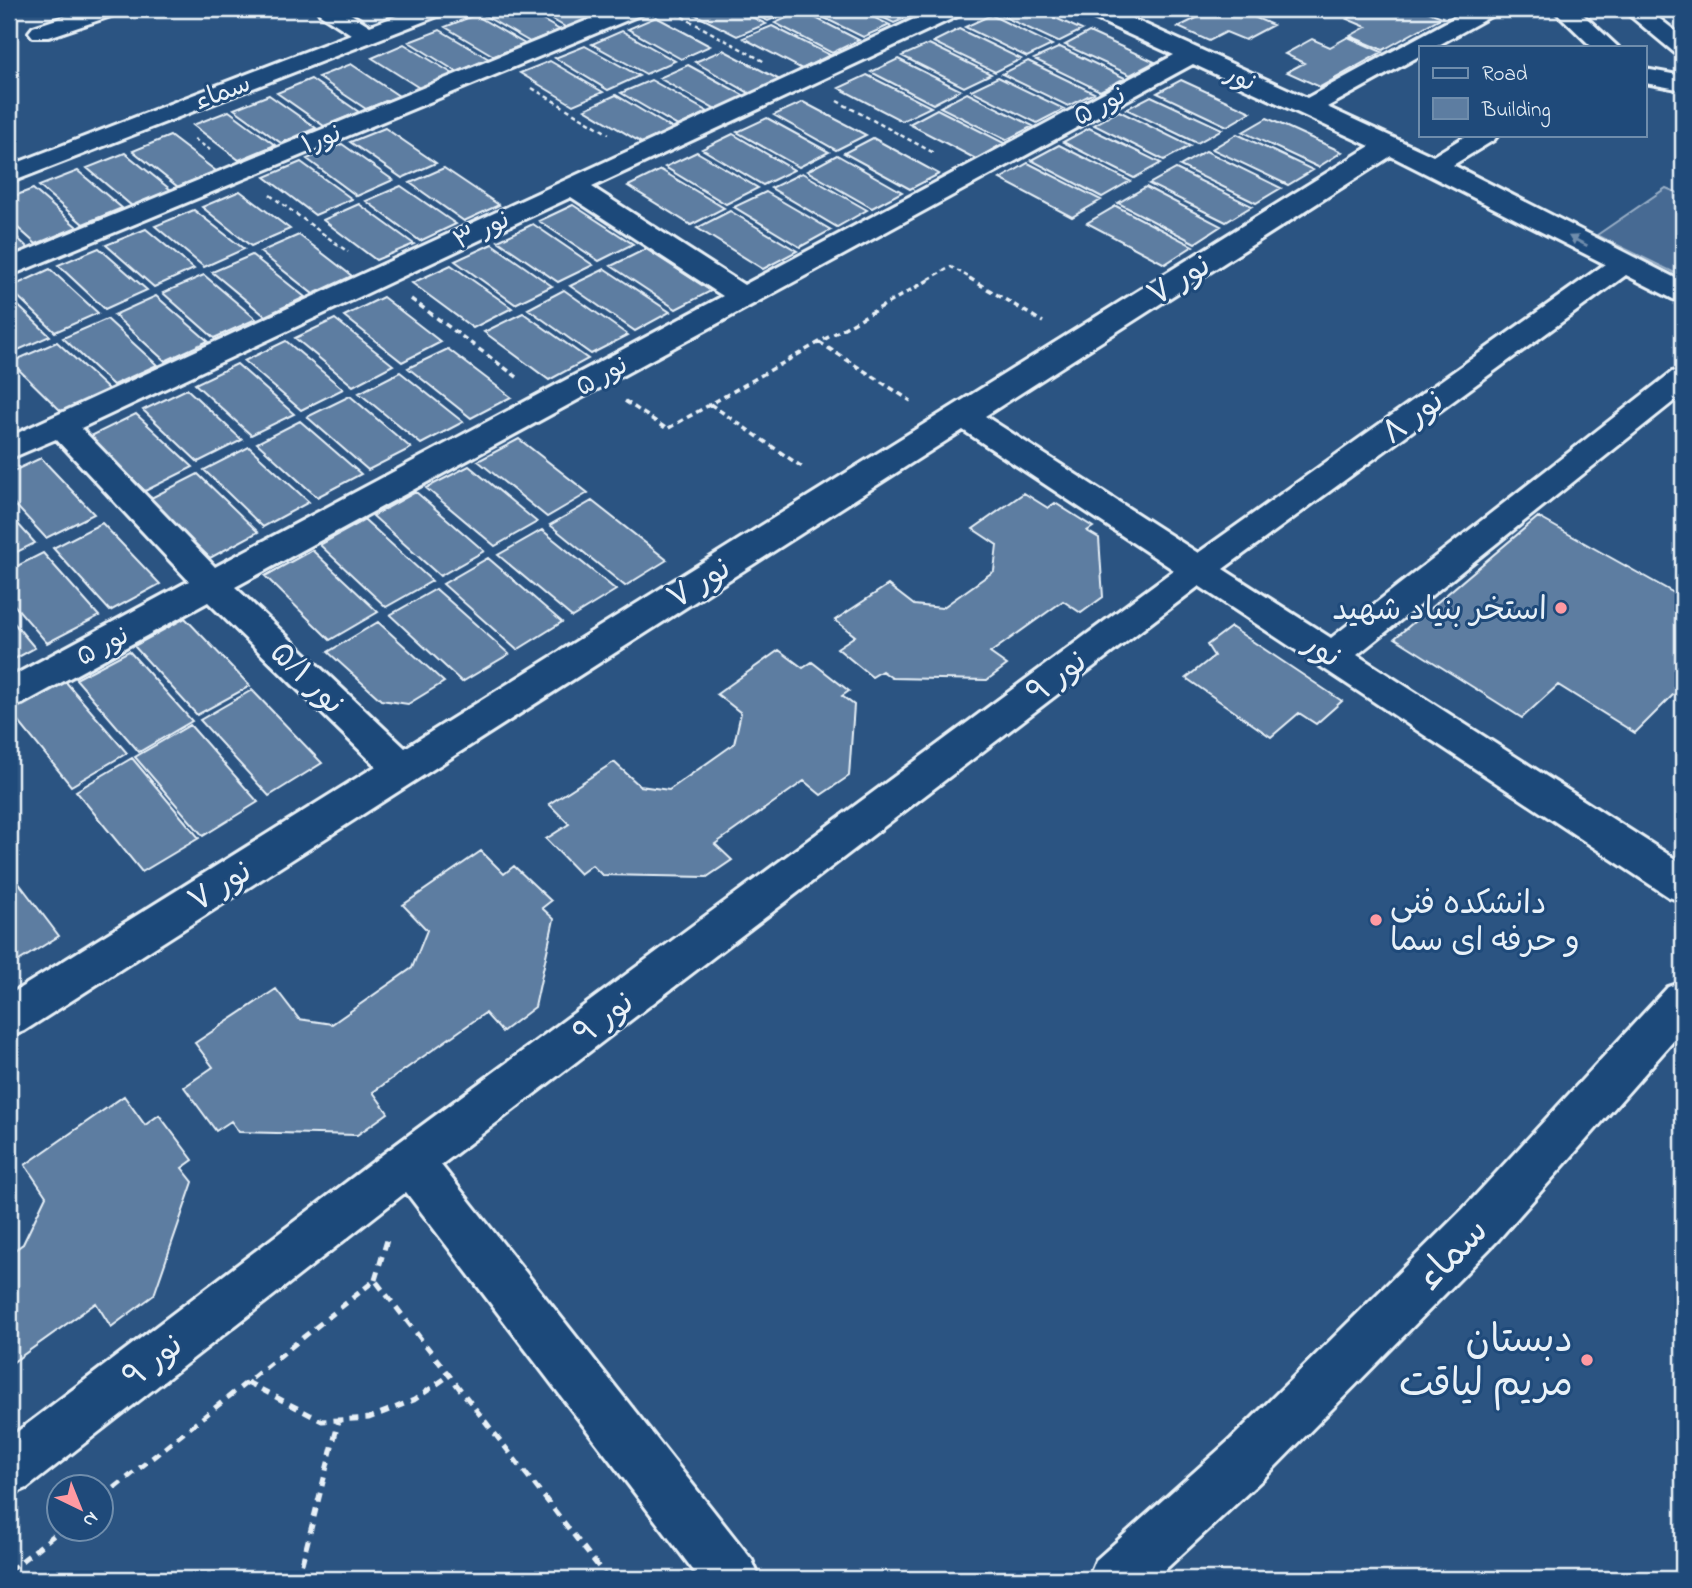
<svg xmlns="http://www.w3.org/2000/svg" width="1692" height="1588" viewBox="0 0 1692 1588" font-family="'Indie Flower','Playpen Sans Arabic',sans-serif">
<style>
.green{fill:#476b93;stroke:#98aec6;stroke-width:2}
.building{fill:#5d7da1;stroke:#e8f1f8;stroke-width:2}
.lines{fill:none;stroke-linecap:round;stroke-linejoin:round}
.minor-casing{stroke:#e8f1f8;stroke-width:6}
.major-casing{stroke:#e8f1f8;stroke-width:6}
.path-far2{stroke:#e8f1f8;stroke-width:2.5;stroke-dasharray:4.5 3.5;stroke-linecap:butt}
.path-far1{stroke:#e8f1f8;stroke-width:3.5;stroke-dasharray:6 4.5;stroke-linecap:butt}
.path{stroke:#e8f1f8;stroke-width:5;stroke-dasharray:9 7;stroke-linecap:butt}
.minor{fill:#1f4a7a;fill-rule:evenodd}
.major{fill:#1f4a7a;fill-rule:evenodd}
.oneway{fill:#6f8dac}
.poi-dot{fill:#ff9aa2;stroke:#1f4a7a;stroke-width:2.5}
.labels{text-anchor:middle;stroke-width:6;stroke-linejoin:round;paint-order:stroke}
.far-street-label{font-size:26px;fill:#e8f1f8;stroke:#1f4a7a}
.street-label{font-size:32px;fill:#e8f1f8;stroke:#1f4a7a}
.poi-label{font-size:32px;fill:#e8f1f8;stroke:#1f4a7a;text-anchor:end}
.near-street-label{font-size:38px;fill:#e8f1f8;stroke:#1f4a7a}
.near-poi-label{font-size:38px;fill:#e8f1f8;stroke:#1f4a7a;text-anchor:end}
</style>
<rect width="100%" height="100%" fill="#2b5482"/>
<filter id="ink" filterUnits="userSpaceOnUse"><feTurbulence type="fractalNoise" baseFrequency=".0143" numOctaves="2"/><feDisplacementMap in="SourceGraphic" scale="14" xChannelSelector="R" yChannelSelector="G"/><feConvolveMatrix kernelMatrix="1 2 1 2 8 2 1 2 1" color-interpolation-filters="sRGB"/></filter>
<g filter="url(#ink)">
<path class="green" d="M1666,188L1683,195V277L1597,235Z"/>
<path class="building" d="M491,9H523L560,30L530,42L480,13Z
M534,9H583L596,16L567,28Z
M684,9H736L766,24L737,36Z
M743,9H795L768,21Z
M806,9H856L890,25L863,37Z
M865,9H914L920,12L894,23Z
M1005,9H1036L1082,30L1058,42L996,13Z
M1215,9H1273L1256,18L1273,25L1245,40L1226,32L1209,41L1178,27Z
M1366,9H1382L1391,12L1397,9H1421L1442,17L1383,50L1350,36L1366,27L1347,19Z
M802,11L859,40L832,53L775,23Z
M475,15L525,44L494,56L445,27Z
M991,15L1052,45L1027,57L965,27Z
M656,17L710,46L681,59L628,29Z
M772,26L830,55L802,69L743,38Z
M959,29L1021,59L995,72L933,42Z
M440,30L489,59L457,72L409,42Z
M622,31L675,61L646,74L592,44Z
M1089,32L1155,62L1130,75L1065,45Z
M1348,37L1382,52L1320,87L1287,72L1304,63L1285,54L1312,39L1330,47Z
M404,44L455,75L421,89L372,58Z
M929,44L991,74L964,87L902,56Z
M585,46L639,76L608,90L555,58Z
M1060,47L1125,78L1100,91L1034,59Z
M723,50L780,80L751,94L695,62Z
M898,59L960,90L933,104L871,72Z
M550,61L603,92L573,105L520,73Z
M1028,61L1094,93L1068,106L1002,74Z
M351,64L399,96L366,109L318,77Z
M688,65L745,96L716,110L659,78Z
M867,75L931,107L902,121L839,88Z
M998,77L1064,109L1037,123L971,90Z
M311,79L359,112L324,126L277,93Z
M651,80L708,112L678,126L621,93Z
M1181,80L1251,112L1227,126L1157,93Z
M967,93L1033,126L1006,140L940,107Z
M269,95L316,128L281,143L234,109Z
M616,95L673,129L642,143L585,109Z
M1151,96L1222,129L1197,143L1126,109Z
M803,102L866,135L836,150L774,115Z
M937,109L1004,143L976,159L909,124Z
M229,111L275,145L239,160L193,125Z
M1119,111L1190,146L1164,160L1094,125Z
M767,118L829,152L799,167L737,132Z
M1267,118L1342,152L1318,167L1243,132Z
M385,128L436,163L402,178L350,142Z
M1089,128L1161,163L1134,178L1063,142Z
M733,134L794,170L763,185L702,149Z
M1237,134L1313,170L1288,185L1212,149Z
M170,136L216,171L178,187L133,151Z
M873,138L939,174L910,189L844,153Z
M342,144L393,180L357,196L307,159Z
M1059,145L1130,181L1102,197L1031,160Z
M1206,151L1281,188L1256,203L1180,166Z
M697,152L758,188L726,204L665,167Z
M125,153L171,190L132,206L87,168Z
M837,155L902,192L872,208L807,171Z
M301,162L352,199L315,215L265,177Z
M1028,163L1101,200L1072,217L1000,179Z
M444,168L499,205L464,221L410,183Z
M1176,169L1252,206L1226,222L1149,184Z
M661,170L724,208L691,225L628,186Z
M78,171L122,208L83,224L39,186Z
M802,173L867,210L837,227L771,188Z
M401,186L456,224L420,241L366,201Z
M1146,187L1221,226L1195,243L1118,203Z
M33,189L77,227L36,244L9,220V198Z
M240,191L290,229L251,246L202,207Z
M766,192L831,230L800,247L734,207Z
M359,204L414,244L376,260L323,220Z
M573,205L633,244L599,261L539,221Z
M1116,206L1193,246L1165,264L1087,223Z
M194,210L244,249L204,267L155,226Z
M730,211L797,251L763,269L697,228Z
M533,224L593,265L558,282L498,241Z
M146,229L194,269L154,287L106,245Z
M9,230L28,248L9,256Z
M299,235L352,276L313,294L260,252Z
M492,244L552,286L515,304L455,261Z
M99,248L147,290L105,309L58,265Z
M646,249L711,291L676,309L611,266Z
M252,255L305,297L265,316L212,272Z
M451,265L512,308L473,328L412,283Z
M50,269L98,313L55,332L9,288Z
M605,269L670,312L635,331L570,286Z
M204,275L256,319L214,338L163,293Z
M564,290L628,335L591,354L528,309Z
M156,296L208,341L165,361L114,315Z
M9,297L50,336L9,354Z
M383,297L441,342L402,362L344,316Z
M523,313L588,359L549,380L484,332Z
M107,319L157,365L113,385L63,338Z
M335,319L393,365L353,386L295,338Z
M286,341L343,389L301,410L244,361Z
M57,342L109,390L62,412L11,362Z
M448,349L511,397L471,418L408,368Z
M237,364L294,414L251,435L195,384Z
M400,372L463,422L421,444L359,393Z
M187,389L242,440L198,462L143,410Z
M350,396L411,448L368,470L307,417Z
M136,414L193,467L145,491L89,437Z
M300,421L361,474L317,497L257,443Z
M519,439L588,493L547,517L478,461Z
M249,447L309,502L263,527L204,470Z
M41,458L94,514L46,538L9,498V473Z
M469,466L537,522L495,546L426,488Z
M198,474L258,532L210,558L149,499Z
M416,492L484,551L440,576L373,516Z
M1024,493L1048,508L1055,503L1093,527L1087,531L1099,538L1103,597L1081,613L1063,601L990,653L1007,665L987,680L892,678L882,671L872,677L837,648L855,636L835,620L888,585L914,605L942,608L994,571L997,545L973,529Z
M592,501L667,560L625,586L550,525Z
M9,514L35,543L9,556Z
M1538,517L1683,598V685L1635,733L1558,685L1522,718L1395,638Z
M365,520L432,581L386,607L320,545Z
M102,523L160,584L110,611L53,548Z
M542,530L616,590L572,617L498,555Z
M312,550L378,612L330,640L265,576Z
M43,553L99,616L47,643L9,599V570Z
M488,558L562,622L517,650L443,584Z
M436,589L509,654L462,682L390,615Z
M9,617L35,648L9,662Z
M185,618L250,686L197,715L134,646Z
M378,622L444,682L408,704L381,700L328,652Z
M1231,627L1342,701L1316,724L1299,713L1271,737L1186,678L1214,656L1207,645Z
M779,650L803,668L812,662L849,691L842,696L854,705L849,776L821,795L804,781L715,844L732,860L707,877L602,875L592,865L580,874L546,839L569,824L549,804L614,762L640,786L669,790L734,744L741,713L717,694Z
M129,651L192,721L139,752L76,679Z
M65,681L127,753L71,786L10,711Z
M252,690L322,763L269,796L200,720Z
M190,725L258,802L203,836L135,757Z
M132,758L199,838L142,872L76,791Z
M481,851L504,874L514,866L551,901L542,908L554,919L535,1007L502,1032L485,1013L373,1092L388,1113L357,1135L239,1132L231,1121L216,1131L184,1087L213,1067L195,1043L276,989L299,1019L332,1024L412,968L427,930L403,905Z
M9,870L59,936L9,967Z
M124,1096L145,1125L159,1115L193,1160L182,1168L193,1182L154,1295L111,1327L96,1303L9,1365V1254L23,1244L46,1196L25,1165Z"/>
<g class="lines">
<defs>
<path id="minor" d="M87,9H120L117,14L49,37H33L29,32L33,27Z
M317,9H343L370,26L415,9H446L443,14L9,183V166L351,34L320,14Z
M615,9H645L642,14L9,276V258Z
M936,9H965L962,14L592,187L744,285L1174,55L1085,14L1082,9H1111L1307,98L1470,9H1493L1491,16L1435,47H1421V55L1327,107L1433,156L1467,135H1498L1494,140L1453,165L1683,282V302L1673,299L1626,275L1223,569L1331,638L1672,372L1683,370V394L1357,655L1683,864V902L1669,897L1199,586L441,1165L752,1560L760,1579H700L406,1192L27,1488L9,1496V1438L394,1146L1174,570L963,430L24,1031L9,1037V995L376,766L208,602L22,704L9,708V678L189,581L56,439L9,459V437ZM1193,64L1370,146L405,748L235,587ZM1391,156L1605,264L1198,553L985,416ZM571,197L723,296L215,567L81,428Z
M1553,9H1577L1618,47H1592Z
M1645,69L1683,76V90L1645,83Z
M1683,982V1030L1497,1241L1267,1475L1155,1579H1088L1096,1560L1231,1439L1463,1209L1668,987Z"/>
<path id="major" d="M1622,9H1647L1683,37V55L1675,53Z"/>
</defs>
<use href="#minor" class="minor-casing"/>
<use href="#major" class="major-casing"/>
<path class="path-far2" d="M668,9L765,62
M532,88L609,134
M837,101L934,153
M194,139L210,150
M270,195L348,252
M929,279L951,267L972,279"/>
<path class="path-far1" d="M969,278L1043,322
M411,299L517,377
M819,342L911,401
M625,401L667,429L932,278
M710,404L805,469"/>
<path class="path" d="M375,1280L387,1240
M247,1382L322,1421L369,1418L414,1400L450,1375
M102,1498L375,1280L608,1579
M9,1571L63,1528
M298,1579L339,1420"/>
<use href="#minor" class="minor"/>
<use href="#major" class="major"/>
</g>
<defs><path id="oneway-solid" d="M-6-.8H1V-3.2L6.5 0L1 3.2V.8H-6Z" transform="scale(1.75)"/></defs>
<use class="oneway" href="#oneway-solid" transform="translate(1578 241) rotate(-153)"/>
</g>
<g class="poi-dot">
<circle cx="1561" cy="608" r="7"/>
<circle cx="1376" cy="920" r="7"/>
<circle cx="1587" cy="1360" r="7"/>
</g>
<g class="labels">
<g class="far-street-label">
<text transform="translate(1241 77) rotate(25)" y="9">نور</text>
<text transform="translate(222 91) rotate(-21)" y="9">سماء</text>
<text transform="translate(1099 105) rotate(-28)" y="9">نور ۵</text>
<text transform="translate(321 138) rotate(-22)" y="9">نور۱</text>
<text transform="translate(481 229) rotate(-25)" y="9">نور ۳</text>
<text transform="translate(601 375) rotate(-29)" y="9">نور ۵</text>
<text transform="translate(102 645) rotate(-28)" y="9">نور ۵</text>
</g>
<g class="street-label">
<text transform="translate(1178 279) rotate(-32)" y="11">نور ۷</text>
<text transform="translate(1412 416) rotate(-36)" y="11">نور ۸</text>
<text transform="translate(698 582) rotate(-32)" y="11">نور ۷</text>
<text transform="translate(1323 649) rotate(33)" y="11">نور</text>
<text transform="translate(1056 676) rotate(-37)" y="11">نور ۹</text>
<text transform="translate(308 677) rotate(44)" y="11">نور ۵/۱</text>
<text transform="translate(219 885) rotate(-32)" y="11">نور ۷</text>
<text transform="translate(603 1017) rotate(-37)" y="11">نور ۹</text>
<text transform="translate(152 1360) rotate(-38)" y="11">نور ۹</text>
</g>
<g class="poi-label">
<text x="1547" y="619">استخر بنیاد شهید</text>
<text x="1390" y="913" text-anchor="start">دانشکده فنی<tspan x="1390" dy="37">و حرفه ای سما</tspan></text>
</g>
<g class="near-street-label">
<text transform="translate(1451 1253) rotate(-46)" y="13">سماء</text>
</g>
<g class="near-poi-label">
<text x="1573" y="1351">دبستان<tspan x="1573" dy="44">مریم لیاقت</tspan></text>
</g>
</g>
<rect width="1692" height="1588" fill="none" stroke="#1f4a7a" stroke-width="35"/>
<rect x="18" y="18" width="1657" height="1553" fill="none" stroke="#e8f1f8" stroke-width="2.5" filter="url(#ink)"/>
<rect x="1419" y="46" width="228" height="91" fill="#1f4a7a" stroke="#6f8dac" stroke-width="2"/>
<rect x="1433" y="68" width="35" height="10" fill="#1f4a7a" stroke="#6f8dac" stroke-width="2"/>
<text x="1482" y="80" font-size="21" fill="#e8f1f8">Road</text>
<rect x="1433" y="98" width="35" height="21" fill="#5d7da1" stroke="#6f8dac" stroke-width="2"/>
<text x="1482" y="116" font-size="21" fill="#e8f1f8">Building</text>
<g transform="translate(80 1508) rotate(137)"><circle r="33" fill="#1f4a7a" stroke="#6f8dac" stroke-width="2"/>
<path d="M0-5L12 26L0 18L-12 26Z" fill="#ff9aa2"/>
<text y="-10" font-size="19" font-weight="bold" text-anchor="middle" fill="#e8f1f8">N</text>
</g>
</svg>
